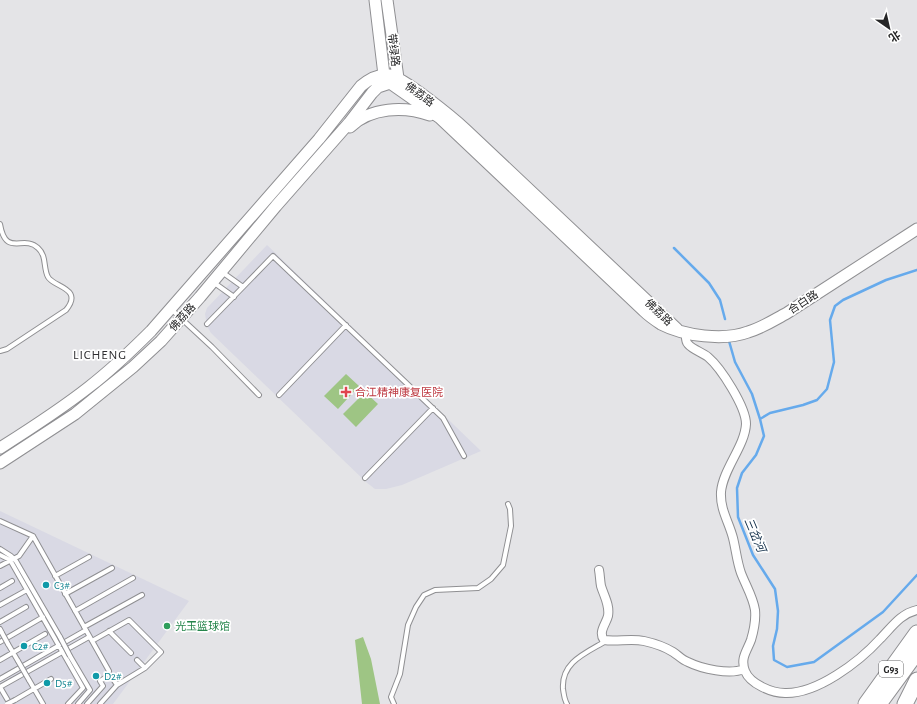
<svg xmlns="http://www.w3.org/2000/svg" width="917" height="704" viewBox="0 0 917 704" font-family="'Alegreya Sans','Noto Sans SC',sans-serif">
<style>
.built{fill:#d9d9e4}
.green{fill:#9ec584}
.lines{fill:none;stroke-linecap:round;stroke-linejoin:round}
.stream{stroke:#66aaec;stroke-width:2.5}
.lane-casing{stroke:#8f8f92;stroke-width:6}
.street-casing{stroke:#8f8f92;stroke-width:10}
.secondary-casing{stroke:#8f8f92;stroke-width:13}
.highway-casing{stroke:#8f8f92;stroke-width:17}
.lane{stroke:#fff;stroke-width:4}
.street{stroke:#fff;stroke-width:8}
.secondary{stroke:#fff;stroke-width:11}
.highway{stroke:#fff;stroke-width:15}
.lane-bridge-casing{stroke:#8f8f92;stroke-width:6;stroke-linecap:butt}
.lane-bridge{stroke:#fff;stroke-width:4}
.health-dot{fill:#e0444e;stroke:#fff;stroke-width:1.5}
.culture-dot{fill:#0f9aa8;stroke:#fff;stroke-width:1.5}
.leisure-dot{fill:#2e9e5b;stroke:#fff;stroke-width:1.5}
.labels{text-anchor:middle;stroke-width:3.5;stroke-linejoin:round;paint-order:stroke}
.shield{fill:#fff;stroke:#676768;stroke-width:1}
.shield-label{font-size:10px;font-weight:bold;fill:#262627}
.street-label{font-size:11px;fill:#262627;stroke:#fff}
.health-label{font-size:11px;fill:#be3a42;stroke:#fff;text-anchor:start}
.culture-label{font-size:11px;fill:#0d838f;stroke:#fff;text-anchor:start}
.leisure-label{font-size:11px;fill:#27864d;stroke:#fff;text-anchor:start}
.water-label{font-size:12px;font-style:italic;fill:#102d48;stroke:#fff}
.quarter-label{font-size:13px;letter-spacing:1px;fill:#2f2e31;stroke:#fff}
</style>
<rect width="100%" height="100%" fill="#e4e4e7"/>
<path class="built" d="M267,245L481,451L402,485L386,489H375L366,482L211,333L207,326L205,314L207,308Z
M0,511L189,601L113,704H0Z"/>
<path class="green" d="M346,374L359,386L338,409L324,396Z
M365,392L378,404L356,427L343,414Z
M363,637L371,659L380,704H362L355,640Z"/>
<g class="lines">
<path class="stream" d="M674,248L709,283L720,300L725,319
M917,270L886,280L843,300L835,306L830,320L834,362L827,389L817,400L803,405L770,413L760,419L764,436L756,455L742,473L737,488L738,517L753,555L775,589L778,611L777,629L773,646L774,660L787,667L814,662L883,612L917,575
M729,341L735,362L752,394L760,419"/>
<defs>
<path id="lane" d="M0,224C6,258 23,234 38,248C47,256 43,268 48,277C53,287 84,288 66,310L7,349L0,351
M222,272L243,287
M213,282L234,297
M171,309L212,347L259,395
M207,324L273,256L443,418L464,456
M279,395L346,325
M365,478L433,408
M0,521L33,536L109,671
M0,549L11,556L16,561L60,637
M0,555L10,560L83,688L68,704
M0,566L19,556L33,536
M55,576L89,557
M0,588L12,581
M65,594L112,568
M0,605L27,590
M75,611L133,578
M0,622L26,607
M84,627L142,595
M0,629L2,633
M109,631L131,653
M92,641L129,620L161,652L145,668L117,685L100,704
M0,642L43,617
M8,644L18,661
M70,656L90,690L78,704
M0,660L45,634
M137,660L145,668
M0,679L86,630
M113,679L117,685
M29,680L43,704
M0,687L89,637
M0,687L10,704
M15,700L51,679
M87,704L103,686L100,681L105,678
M394,704L391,697L400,674L408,625L416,607L424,595L435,590L478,588L491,579L503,565L511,526L510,509L508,504
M567,704C564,699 564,695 563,689C561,662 586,653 606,641"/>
<path id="street" d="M686,332C686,336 685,341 688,344C693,350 702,352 708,357C721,368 746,407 746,424C745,446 723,469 721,492C720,510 729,522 733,538C736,550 737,562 741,573C746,586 753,597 755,610C756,620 754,630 751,640C747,651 740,658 745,671C750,684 772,693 785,693C817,694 859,662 880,639C892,627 900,614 917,610
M599,570C600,575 600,581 601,586C604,596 610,605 608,616C606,624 598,632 604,640C617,642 631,638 644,641C653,643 665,647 673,652C678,655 682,660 688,662C702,669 730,675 744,669"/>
<path id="secondary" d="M375,0L384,75L390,83L440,118L644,311C649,316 655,320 661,324C684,336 724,341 748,332C762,328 774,320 787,313L917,229
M350,127C371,107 404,106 430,115
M0,448C30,429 61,409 89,387C111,370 131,351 151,331L319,139L361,86C369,79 378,74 389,75C403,77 453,118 466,130L677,329
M0,463L75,414L133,367L161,341L200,297L276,206L349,123L372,93L378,87L390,83L398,78L387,0"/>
<path id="highway" d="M866,704L917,633
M879,704L917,652
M905,704L917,680"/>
</defs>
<use href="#lane" class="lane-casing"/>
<use href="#street" class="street-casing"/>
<use href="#secondary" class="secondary-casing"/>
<use href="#highway" class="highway-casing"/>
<use href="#lane" class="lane"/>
<use href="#street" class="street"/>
<use href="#secondary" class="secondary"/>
<use href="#highway" class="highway"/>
<defs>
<path id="lane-bridge" d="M2,633L8,644
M60,637L70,656
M18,661L29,680
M7,704L15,700"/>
</defs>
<use href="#lane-bridge" class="lane-bridge-casing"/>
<use href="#lane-bridge" class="lane-bridge"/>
</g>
<path class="health-dot" d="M344 386h4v4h4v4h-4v4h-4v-4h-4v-4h4z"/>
<g class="culture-dot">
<circle cx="46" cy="585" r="4"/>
<circle cx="24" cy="646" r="4"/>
<circle cx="96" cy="676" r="4"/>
<circle cx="47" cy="683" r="4"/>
</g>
<circle class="leisure-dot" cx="167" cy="626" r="4"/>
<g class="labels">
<rect class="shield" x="879" y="661" width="24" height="16" rx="3"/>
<g class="shield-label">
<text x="891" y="673">G93</text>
</g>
<g class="street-label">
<text transform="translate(394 50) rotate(83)" y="4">带绿路</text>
<text transform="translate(420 94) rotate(36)" y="4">佛荔路</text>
<text transform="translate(803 302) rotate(-33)" y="4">合白路</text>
<text transform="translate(659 312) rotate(44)" y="4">佛荔路</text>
<text transform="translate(182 317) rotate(-48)" y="4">佛荔路</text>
</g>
<g class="health-label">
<text x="355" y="396">合江精神康复医院</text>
</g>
<g class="culture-label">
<text x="54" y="589">C3#</text>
<text x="32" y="650">C2#</text>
<text x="104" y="680">D2#</text>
<text x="55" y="687">D5#</text>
</g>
<g class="leisure-label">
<text x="175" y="630">光玉篮球馆</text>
</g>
<g class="water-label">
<text transform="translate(755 535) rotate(67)" y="4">三岔河</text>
</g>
<g class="quarter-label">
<text x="100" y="359">LICHENG</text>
</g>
</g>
<g transform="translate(889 28) rotate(146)" stroke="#ffffff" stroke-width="3" paint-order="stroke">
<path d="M0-3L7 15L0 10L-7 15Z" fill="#262627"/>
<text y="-6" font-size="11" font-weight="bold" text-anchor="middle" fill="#262627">北</text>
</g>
</svg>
